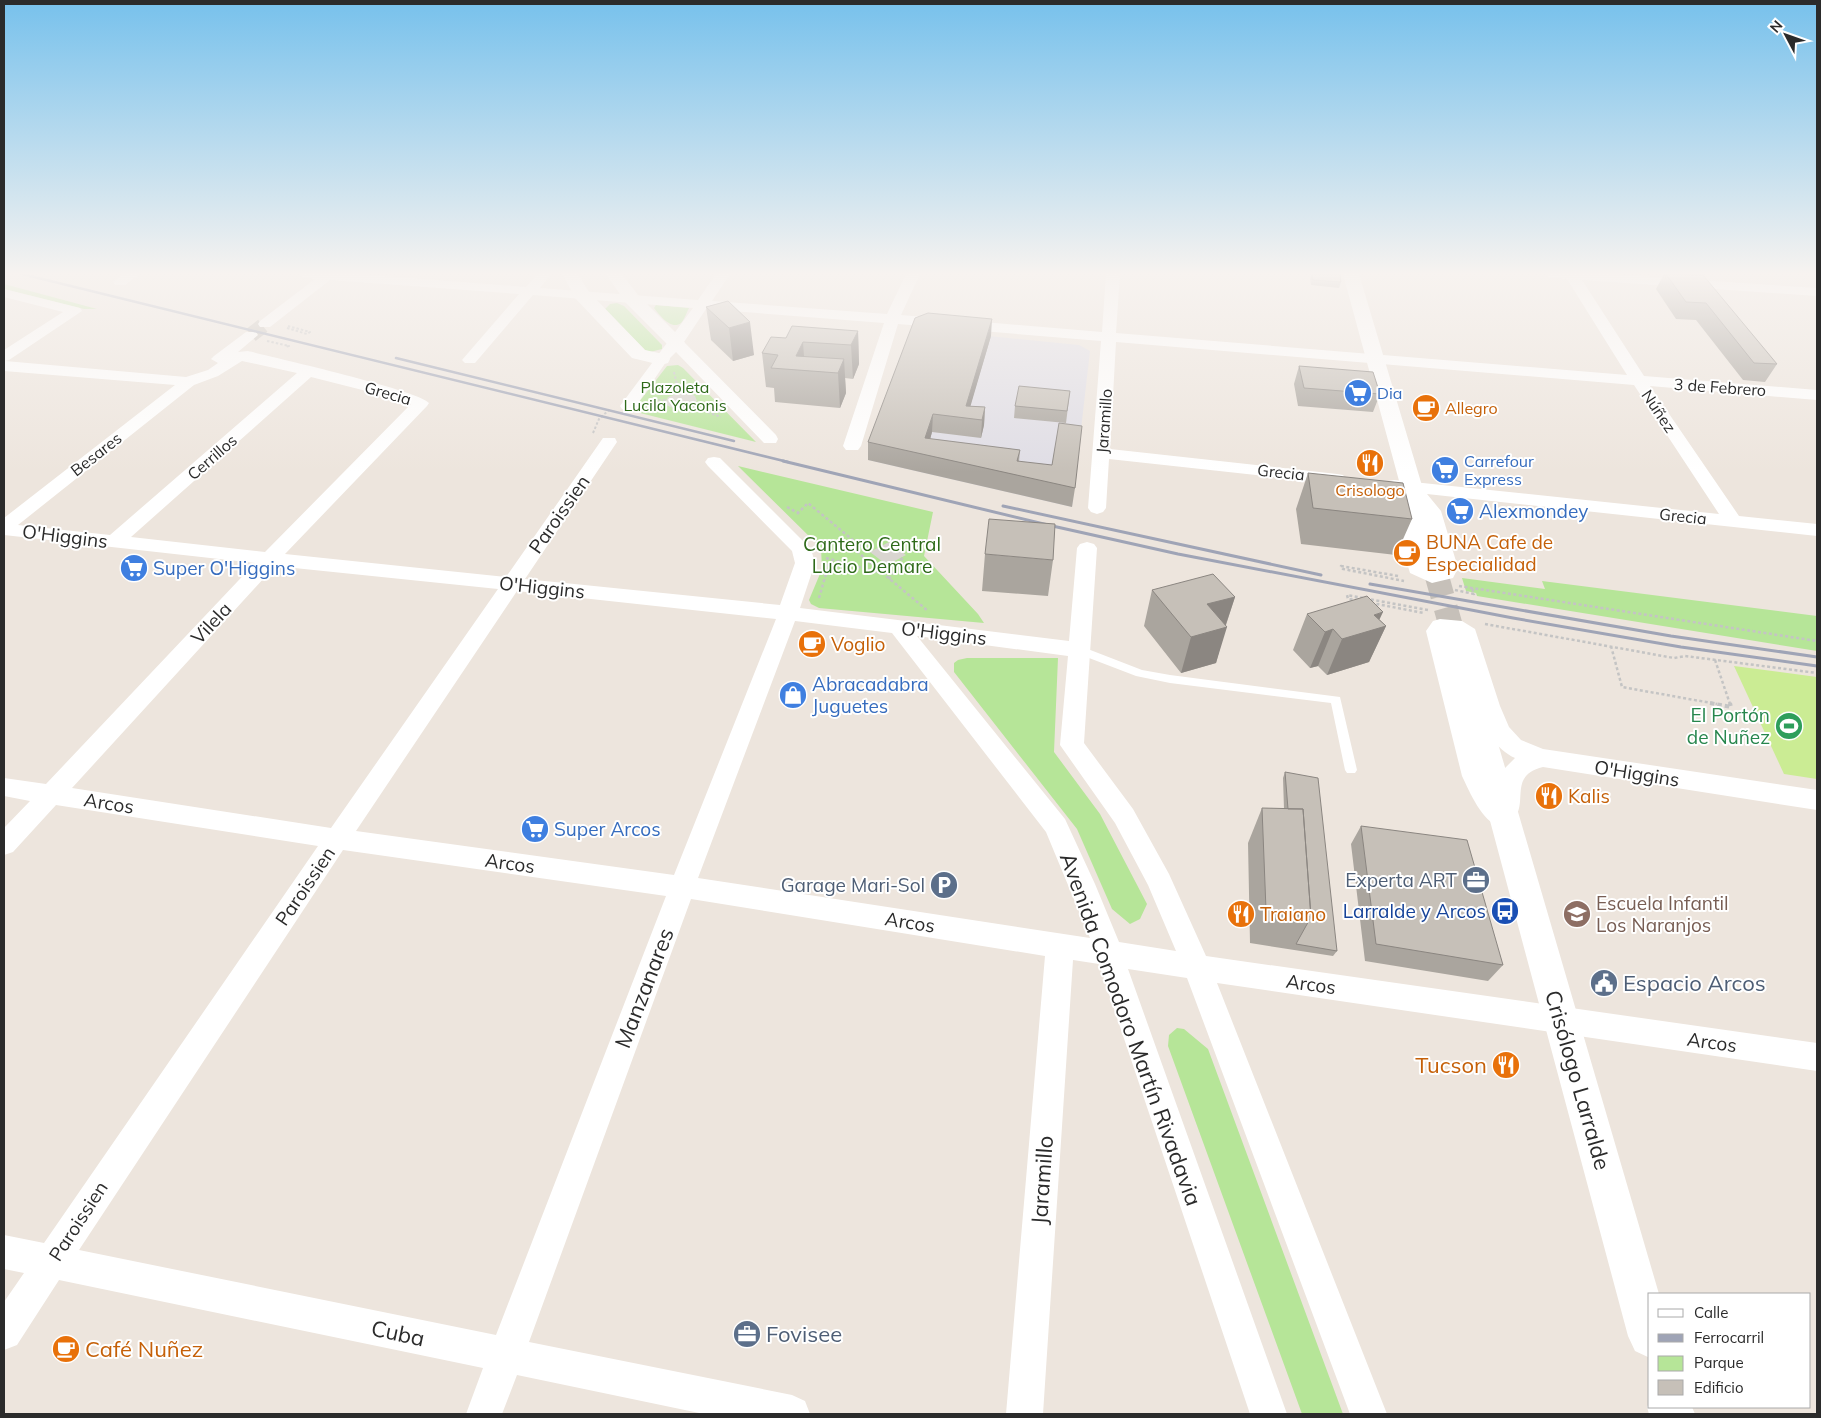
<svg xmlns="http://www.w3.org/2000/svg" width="1821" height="1418" viewBox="0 0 1821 1418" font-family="Mulish,sans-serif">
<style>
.industrial{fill:#dfdde5}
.green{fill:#b6e598}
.pitch{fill:#cbec94}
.plaza{fill:#d9d5d0}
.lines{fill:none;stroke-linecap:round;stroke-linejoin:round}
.minor-tunnel{stroke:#c6c0b9;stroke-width:15;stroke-dasharray:15 8;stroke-linecap:butt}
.tertiary-tunnel{stroke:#c6c0b9;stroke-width:24;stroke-dasharray:24 12;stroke-linecap:butt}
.path-far2{stroke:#c4c4c4;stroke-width:2;stroke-dasharray:2.5 2;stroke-linecap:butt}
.path-far1{stroke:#c4c4c4;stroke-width:2.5;stroke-dasharray:3 2.5;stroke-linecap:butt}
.path{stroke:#c4c4c4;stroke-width:4;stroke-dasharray:4.5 3;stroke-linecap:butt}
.service{fill:#fff;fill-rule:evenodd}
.minor{fill:#fff;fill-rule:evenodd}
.tertiary{fill:#fff;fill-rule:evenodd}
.rail-far1{stroke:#9fa4b6;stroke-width:2.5}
.rail{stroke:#9fa4b6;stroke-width:3}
.wall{fill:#aaa59e}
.shaded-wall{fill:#8b8681}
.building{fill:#c6c0b8;stroke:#8b8681}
.labels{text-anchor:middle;stroke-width:4;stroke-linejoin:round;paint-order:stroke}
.far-park-label{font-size:16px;fill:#2e6a19;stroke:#fff}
.far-street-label{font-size:16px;fill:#2b2b2b;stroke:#fff}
.far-shop-label{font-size:16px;fill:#366cbe;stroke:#fff;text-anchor:start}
.far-food-label{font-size:16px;fill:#c56008;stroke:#fff;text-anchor:start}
.shop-label{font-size:19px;fill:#366cbe;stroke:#fff;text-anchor:start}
.street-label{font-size:19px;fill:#2b2b2b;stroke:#fff}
.food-label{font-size:19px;fill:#c56008;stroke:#fff;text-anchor:start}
.park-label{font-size:19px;fill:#2e6a19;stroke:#fff}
.leisure-label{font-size:19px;fill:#27864d;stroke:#fff;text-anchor:end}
.service-label{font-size:19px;fill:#4e5e75;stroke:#fff;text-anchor:end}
.education-label{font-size:19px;fill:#785e54;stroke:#fff;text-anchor:start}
.transit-label{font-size:19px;fill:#164399;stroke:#fff;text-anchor:end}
.near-service-label{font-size:22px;fill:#4e5e75;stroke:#fff;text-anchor:start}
.near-street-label{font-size:22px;fill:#2b2b2b;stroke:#fff}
.near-food-label{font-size:22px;fill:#c56008;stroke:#fff;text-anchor:end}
</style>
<rect width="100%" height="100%" fill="#ede5dd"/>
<path class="industrial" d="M928,330L1079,345L1090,351L1072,507L868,460L915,335Z"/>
<path class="green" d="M4,284L97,309H84L4,289Z
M617,303L624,306L662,345V349L650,352L645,350L605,309L610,304Z
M656,305L689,308C687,312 684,320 681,323C671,331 659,314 654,308Z
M678,365L683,368L756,442L632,411L667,366Z
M738,466L933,512L924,556L978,614L984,623L819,608L811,604L809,600L822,569L821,548Z
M1462,578L1545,589L1542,581L1817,616V651L1477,596L1476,593L1466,591Z
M967,658H1058L1054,752L1100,814L1147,904L1140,919L1130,924L1112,909L1077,829L954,672V663L958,660Z
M1177,1028L1184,1029L1208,1049L1343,1414H1302L1168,1046L1169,1035Z"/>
<path class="pitch" d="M1734,666L1817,677V779L1784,774Z"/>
<path class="plaza" d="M679,393L691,394L695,396L697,401L691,406L682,409L673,408L666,405L665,403L668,397Z
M889,542L906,555L887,565L870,552Z"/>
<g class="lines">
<path class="minor-tunnel" d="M251,335L265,324"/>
<path class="tertiary-tunnel" d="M1436,573L1453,634"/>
<path class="path-far2" d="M287,328L307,334L310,332L288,326
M267,341L289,346L285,347
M674,372L679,393
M654,400H666
M691,406L721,417
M593,433L599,419L610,409"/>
<path class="path-far1" d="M787,507L798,513
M797,514L808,503L860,546L854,549L928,611
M826,558L880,573
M1398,576L1341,566L1343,569L1404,581
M889,579L903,557
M1459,586L1817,641
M1455,590L1474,594L1472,588
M819,598L828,567L827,564
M1358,600L1348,599L1347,595L1428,610
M1371,603L1424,613
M1485,624L1674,658L1685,656L1817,673
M1611,646L1622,687L1717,704
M1715,660L1730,704"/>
<path class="path" d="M1710,703L1731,707L1730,703"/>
<path class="service" d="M1080,646L1142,670L1170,675L1340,697L1357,770L1355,773H1347L1345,770L1331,703L1170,683L1136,676L1076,653L1075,650L1076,647Z"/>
<path class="minor" d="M124,274H140L125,285H115L113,282Z
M301,274H357L526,287L537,274H551L540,288L698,300L716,274H730L712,301L887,314L906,274H920L901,315L1102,332L1106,274H1120L1116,333L1627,375L1567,279L1549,277L1547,274H1609L1817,288V296L1582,280L1644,376L1817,390V400L1650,386L1739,516L1817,524V536L1427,494L1441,511L1458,568L1453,578L1432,583L1410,573L1389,503L1392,499L1398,498L1404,499L1407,503L1426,566L1434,570L1438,568L1423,512L1405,492L1388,489L1385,485L1388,481L1394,480L1719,514L1634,385L1116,342L1110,449L1337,474L1343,475L1346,479L1343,483L1337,484L1109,459L1106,508L1103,512L1097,514L1091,512L1088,508L1101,341L898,324L861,446L858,450H846L843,446L884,323L706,309L684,342L776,435L778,439L776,443H764L676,352L666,362L634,409H622L620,406L693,308L533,295L475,363H465L462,360L519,294L330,280L270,327H260L258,324L260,321L315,279L303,277Z
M4,289L80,308L82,311L9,360L5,361L186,377L208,370L218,363L211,359L214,356L246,332H256L258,335L238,352L248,351C272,357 421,391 429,403L427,406L285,554L506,577L603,438H615L617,442L525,579L780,605L795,563L792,551L708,466L705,462L708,458L714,457L720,458L811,549L815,563L800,608L1069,641L1077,548L1080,544L1087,542L1094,544L1097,548L1084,743L1133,809L1169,874L1206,956L1817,1043V1071L1217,983L1387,1414H1350L1187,978L1128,969L1287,1414H1250L1099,964L1073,960L1043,1414H1006L1045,956L691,899L529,1342L792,1395L805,1401L810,1414H704L517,1375L502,1414H466L483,1368L59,1280L17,1345L4,1350V1302L24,1273L4,1269V1235L44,1243L318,846L56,805L13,852L4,855V828L30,801L4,796V778L46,784L255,563L4,535V518L175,385L4,371V350L63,312L4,297ZM242,361L297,373L110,535L18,525L194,385L218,376ZM311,377L398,399L411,404L265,552L131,537ZM275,566L498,589L331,828L72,788ZM517,591L776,619L674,875L356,831ZM795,621L892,633L1046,832L1090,938L698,878ZM917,636L1068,656L1060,745L1115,823L1148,885L1176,951L1119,942L1095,884L1065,819ZM343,850L666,896L496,1335L79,1250Z
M1440,619L1462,621L1475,629L1500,706L1509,727L1521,740L1543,749L1817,790V810L1543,767C1501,777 1539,814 1500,827C1482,821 1470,793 1462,776L1426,631L1433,621ZM1447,633H1451L1459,638C1469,675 1476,740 1515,758L1504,769L1496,792L1486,776Z"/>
<path class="tertiary" d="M562,274H578L589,292L645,350L668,355L670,359L668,363L661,365L632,358L576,299Z
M606,274H622L638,295L682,339L685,343L682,347L676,348L670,347L626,303Z
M1343,274H1359L1448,573L1445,578L1436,581L1427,578L1424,573Z
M1453,625L1462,628L1466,634L1659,1294H1650V1358L1635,1351L1628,1336L1440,634L1444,628Z
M1650,1401V1407H1692L1695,1414H1649L1647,1407Z"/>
<path class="rail-far1" d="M22,274L788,462
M396,358L734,441"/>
<path class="rail" d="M783,461L1048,525L1178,554L1513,618L1681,647L1817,666
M1003,506L1321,575
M1370,584L1671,636L1817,657"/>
</g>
<path class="wall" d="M1311,274H1339L1341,282L1339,288L1311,285L1310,277Z
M1664,274H1686L1777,364L1765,382L1743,380L1696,320L1676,319L1656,289Z
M728,301L754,355L733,361L711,340L706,307Z
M858,331L859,364L853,379L845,378L846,393L840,408L775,402L774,388L766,387L762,353L786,338Z
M991,336L970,406L985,407L984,425L981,438L932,432L930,439L1020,450L1019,462L1075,488L1072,507L868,460V442Z
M1299,366L1380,394L1373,412L1298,406L1294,384Z
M1070,391L1066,423L1014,418L1015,406Z
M1308,473L1412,519L1396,555L1301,544L1296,509Z
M985,554L1053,560L1048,596L982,591Z
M1152,590L1235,597L1226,625L1216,663L1181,673L1144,626Z
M1307,614L1380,620L1386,626L1369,662L1327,675L1318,666L1310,668L1293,650Z
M1285,772L1337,951L1333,956L1250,943L1248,843L1262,808L1284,809L1283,778Z
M1361,826L1503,965L1488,981L1365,961L1351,844Z"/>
<path class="shaded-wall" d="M992,319L991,336L967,418L966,406Z
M750,322L754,355L733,361L729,328Z
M858,331L859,364L853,379L851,345Z
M803,342L805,371L796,356Z
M844,359L846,393L840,408L838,373Z
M985,407L984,425L981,438L982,420Z
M933,414L932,432L926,455L925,438Z
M1235,597L1225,627H1227L1216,663L1181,673L1191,637L1207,604Z
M1383,612L1375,629L1386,626L1369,662L1327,675L1342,639L1374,615Z
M1333,629L1318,666L1310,668L1325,632Z"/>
<path class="building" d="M1312,274H1340L1341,282L1313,280Z
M1666,274L1703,275L1777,364L1754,363L1706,303L1686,302Z
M728,301L750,322L729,328L706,307Z
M928,313L992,319L966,406L985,407L982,420L933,414L925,438L1020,450L1017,461L1052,465L1059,423L1082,426L1075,488L868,442L915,318Z
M792,326L858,331L851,345L803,342L796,356L844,359L838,373L771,368L778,355L762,353L771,337L786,338Z
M1299,366L1373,372L1380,394L1304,388Z
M1019,386L1070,391L1067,411L1015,406Z
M1308,473L1403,483L1412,519L1313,508Z
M989,519L1055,524L1053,560L985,554Z
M1213,574L1235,597L1207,604L1227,627L1191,637L1152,590Z
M1367,596L1383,612L1374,615L1386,626L1342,639L1333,629L1325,632L1307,614Z
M1285,772L1318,778L1337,951L1296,944L1311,917L1303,809H1288Z
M1262,808L1303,809L1311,917L1266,910Z
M1361,826L1467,840L1503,965L1376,944Z"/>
<linearGradient id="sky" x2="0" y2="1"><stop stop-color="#77c1ec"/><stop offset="0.58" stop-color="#f7f3f0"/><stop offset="1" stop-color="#f7f3f0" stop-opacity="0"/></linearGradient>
<rect width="1821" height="472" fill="url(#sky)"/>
<defs>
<symbol id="supermarket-disc" viewBox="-11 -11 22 22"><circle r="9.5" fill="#3f7fe0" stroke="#fff"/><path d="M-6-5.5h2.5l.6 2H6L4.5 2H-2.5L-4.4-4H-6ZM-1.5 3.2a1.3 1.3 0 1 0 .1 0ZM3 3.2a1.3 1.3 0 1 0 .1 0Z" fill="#fff"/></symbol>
<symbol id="cafe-disc" viewBox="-11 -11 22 22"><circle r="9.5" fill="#e8710a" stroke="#fff"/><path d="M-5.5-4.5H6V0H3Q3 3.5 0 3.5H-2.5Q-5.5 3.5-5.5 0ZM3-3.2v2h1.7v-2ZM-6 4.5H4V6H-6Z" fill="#fff"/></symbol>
<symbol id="restaurant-disc" viewBox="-11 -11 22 22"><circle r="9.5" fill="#e8710a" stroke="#fff"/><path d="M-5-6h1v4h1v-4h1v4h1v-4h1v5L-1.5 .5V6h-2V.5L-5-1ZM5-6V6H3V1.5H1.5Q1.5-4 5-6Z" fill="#fff"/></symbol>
<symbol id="shop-disc" viewBox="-11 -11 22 22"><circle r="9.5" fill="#3f7fe0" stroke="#fff"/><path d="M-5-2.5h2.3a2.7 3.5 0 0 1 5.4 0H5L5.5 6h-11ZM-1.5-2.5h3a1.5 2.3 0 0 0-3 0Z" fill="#fff"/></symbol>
<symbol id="stadium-disc" viewBox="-11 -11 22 22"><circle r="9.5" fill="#2e9e5b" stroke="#fff"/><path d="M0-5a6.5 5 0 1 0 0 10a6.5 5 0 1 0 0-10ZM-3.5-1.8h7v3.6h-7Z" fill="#fff"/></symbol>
<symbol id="office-disc" viewBox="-11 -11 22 22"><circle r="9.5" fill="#5c6f8a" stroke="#fff"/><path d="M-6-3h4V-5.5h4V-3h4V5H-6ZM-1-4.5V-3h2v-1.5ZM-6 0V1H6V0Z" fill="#fff"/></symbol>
<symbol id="parking-disc" viewBox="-11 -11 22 22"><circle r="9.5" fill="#5c6f8a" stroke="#fff"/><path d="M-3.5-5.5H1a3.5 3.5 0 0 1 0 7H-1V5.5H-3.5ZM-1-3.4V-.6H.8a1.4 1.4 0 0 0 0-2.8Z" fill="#fff"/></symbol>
<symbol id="bus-disc" viewBox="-11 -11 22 22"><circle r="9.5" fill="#1a4fb4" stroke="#fff"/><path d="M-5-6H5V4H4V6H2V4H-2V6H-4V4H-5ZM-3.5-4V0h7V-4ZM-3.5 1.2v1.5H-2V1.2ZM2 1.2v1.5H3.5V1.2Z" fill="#fff"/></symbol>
<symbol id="school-disc" viewBox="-11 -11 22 22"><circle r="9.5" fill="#8d6e63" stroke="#fff"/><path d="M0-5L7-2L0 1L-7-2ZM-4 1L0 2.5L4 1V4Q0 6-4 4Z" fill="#fff"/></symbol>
<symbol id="civic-disc" viewBox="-11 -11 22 22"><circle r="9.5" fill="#5c6f8a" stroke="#fff"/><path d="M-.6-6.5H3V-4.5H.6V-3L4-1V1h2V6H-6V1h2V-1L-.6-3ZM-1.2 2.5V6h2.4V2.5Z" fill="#fff"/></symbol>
</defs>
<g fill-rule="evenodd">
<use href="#supermarket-disc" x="1342" y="377" width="32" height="32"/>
<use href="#cafe-disc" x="1410" y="392" width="32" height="32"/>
<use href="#restaurant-disc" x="1354" y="447" width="32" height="32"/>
<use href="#supermarket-disc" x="1429" y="454" width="32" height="32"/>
<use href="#supermarket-disc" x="1444" y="495" width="32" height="32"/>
<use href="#cafe-disc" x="1391" y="537" width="32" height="32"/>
<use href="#supermarket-disc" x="118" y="552" width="32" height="32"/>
<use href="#cafe-disc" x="796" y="628" width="32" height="32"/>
<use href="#shop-disc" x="777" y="679" width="32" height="32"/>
<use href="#stadium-disc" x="1773" y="710" width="32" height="32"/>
<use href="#restaurant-disc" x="1533" y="780" width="32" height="32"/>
<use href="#supermarket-disc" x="519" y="813" width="32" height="32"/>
<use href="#office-disc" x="1460" y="864" width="32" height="32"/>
<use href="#parking-disc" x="928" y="869" width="32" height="32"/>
<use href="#bus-disc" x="1489" y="895" width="32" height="32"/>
<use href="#restaurant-disc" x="1225" y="898" width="32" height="32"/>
<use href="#school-disc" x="1561" y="898" width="32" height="32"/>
<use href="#civic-disc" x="1588" y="967" width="32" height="32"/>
<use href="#restaurant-disc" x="1490" y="1049" width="32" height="32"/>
<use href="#office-disc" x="731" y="1318" width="32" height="32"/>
<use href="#cafe-disc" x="50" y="1333" width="32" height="32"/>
</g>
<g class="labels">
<g class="far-park-label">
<text x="675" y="393">Plazoleta<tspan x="675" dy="18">Lucila Yaconis</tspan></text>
</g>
<g class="far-street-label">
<text transform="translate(1720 387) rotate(4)" y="6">3 de Febrero</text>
<text transform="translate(388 393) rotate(16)" y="6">Grecia</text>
<text transform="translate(1659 411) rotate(56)" y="6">Núñez</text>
<text transform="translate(1104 421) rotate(-86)" y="6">Jaramillo</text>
<text transform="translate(96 454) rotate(-38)" y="6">Besares</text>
<text transform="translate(212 457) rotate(-41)" y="6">Cerrillos</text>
<text transform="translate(1281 472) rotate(6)" y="6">Grecia</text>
<text transform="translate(1683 516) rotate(6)" y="6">Grecia</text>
</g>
<g class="far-shop-label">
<text x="1377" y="399">Dia</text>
<text x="1464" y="467">Carrefour<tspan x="1464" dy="18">Express</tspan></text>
</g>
<g class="far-food-label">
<text x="1445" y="414">Allegro</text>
<text x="1370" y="496" text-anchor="middle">Crisologo</text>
</g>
<g class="shop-label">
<text x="1479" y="518">Alexmondey</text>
<text x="153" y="575">Super O'Higgins</text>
<text x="812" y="691">Abracadabra<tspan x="812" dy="22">Juguetes</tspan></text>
<text x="554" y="836">Super Arcos</text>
</g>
<g class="street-label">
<text transform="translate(559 514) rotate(-55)" y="7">Paroissien</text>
<text transform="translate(65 536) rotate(7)" y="7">O'Higgins</text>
<text transform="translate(542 587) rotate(6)" y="7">O'Higgins</text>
<text transform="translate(211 623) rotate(-47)" y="7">Vilela</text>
<text transform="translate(944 633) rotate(7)" y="7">O'Higgins</text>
<text transform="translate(1637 773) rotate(9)" y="7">O'Higgins</text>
<text transform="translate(109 803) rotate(9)" y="7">Arcos</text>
<text transform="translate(510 863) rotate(8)" y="7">Arcos</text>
<text transform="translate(305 886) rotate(-56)" y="7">Paroissien</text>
<text transform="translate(910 922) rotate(9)" y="7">Arcos</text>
<text transform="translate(1311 984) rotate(8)" y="7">Arcos</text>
<text transform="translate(1712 1042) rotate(8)" y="7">Arcos</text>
<text transform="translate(78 1221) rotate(-57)" y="7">Paroissien</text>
</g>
<g class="food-label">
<text x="1426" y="549">BUNA Cafe de<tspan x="1426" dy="22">Especialidad</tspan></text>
<text x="831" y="651">Voglio</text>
<text x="1568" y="803">Kalis</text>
<text x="1260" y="921">Traiano</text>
</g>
<g class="park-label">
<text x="872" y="551">Cantero Central<tspan x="872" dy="22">Lucio Demare</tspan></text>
</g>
<g class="leisure-label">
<text x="1770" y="722">El Portón<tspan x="1770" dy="22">de Nuñez</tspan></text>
</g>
<g class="service-label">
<text x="1457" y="887">Experta ART</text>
<text x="925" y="892">Garage Mari-Sol</text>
</g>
<g class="education-label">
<text x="1596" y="910">Escuela Infantil<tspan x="1596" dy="22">Los Naranjos</tspan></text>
</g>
<g class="transit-label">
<text x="1486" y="918">Larralde y Arcos</text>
</g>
<g class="near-service-label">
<text x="1623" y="991">Espacio Arcos</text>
<text x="766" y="1342">Fovisee</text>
</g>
<g class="near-street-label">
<text transform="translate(644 988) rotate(-69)" y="8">Manzanares</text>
<text transform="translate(1131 1029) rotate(70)" y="8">Avenida Comodoro Martín Rivadavia</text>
<text transform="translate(1578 1080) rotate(74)" y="8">Crisólogo Larralde</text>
<text transform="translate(1042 1180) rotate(-86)" y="8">Jaramillo</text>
<text transform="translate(398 1333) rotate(12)" y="8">Cuba</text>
</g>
<g class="near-food-label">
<text x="1487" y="1073">Tucson</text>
<text x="85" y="1357" text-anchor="start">Café Nuñez</text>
</g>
</g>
<rect width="1821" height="1418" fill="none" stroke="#2b2b2b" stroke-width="10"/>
<rect x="1648" y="1293" width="162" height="115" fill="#ffffff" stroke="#aaaaaa"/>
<rect x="1658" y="1309" width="25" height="8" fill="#ffffff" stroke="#aaaaaa"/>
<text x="1694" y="1318" font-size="15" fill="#2b2b2b">Calle</text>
<rect x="1658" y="1334" width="25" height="8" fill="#9fa4b6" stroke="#aaaaaa"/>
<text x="1694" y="1343" font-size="15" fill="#2b2b2b">Ferrocarril</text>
<rect x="1658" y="1356" width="25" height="15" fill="#b6e598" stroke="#aaaaaa"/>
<text x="1694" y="1368" font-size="15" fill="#2b2b2b">Parque</text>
<rect x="1658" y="1380" width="25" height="15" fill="#c6c0b8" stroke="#aaaaaa"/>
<text x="1694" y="1393" font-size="15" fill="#2b2b2b">Edificio</text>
<g transform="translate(1786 35) rotate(311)" stroke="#ffffff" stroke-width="4" paint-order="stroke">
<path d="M0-4L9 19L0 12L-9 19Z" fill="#2b2b2b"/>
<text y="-8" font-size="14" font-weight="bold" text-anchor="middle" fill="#2b2b2b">N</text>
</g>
</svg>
